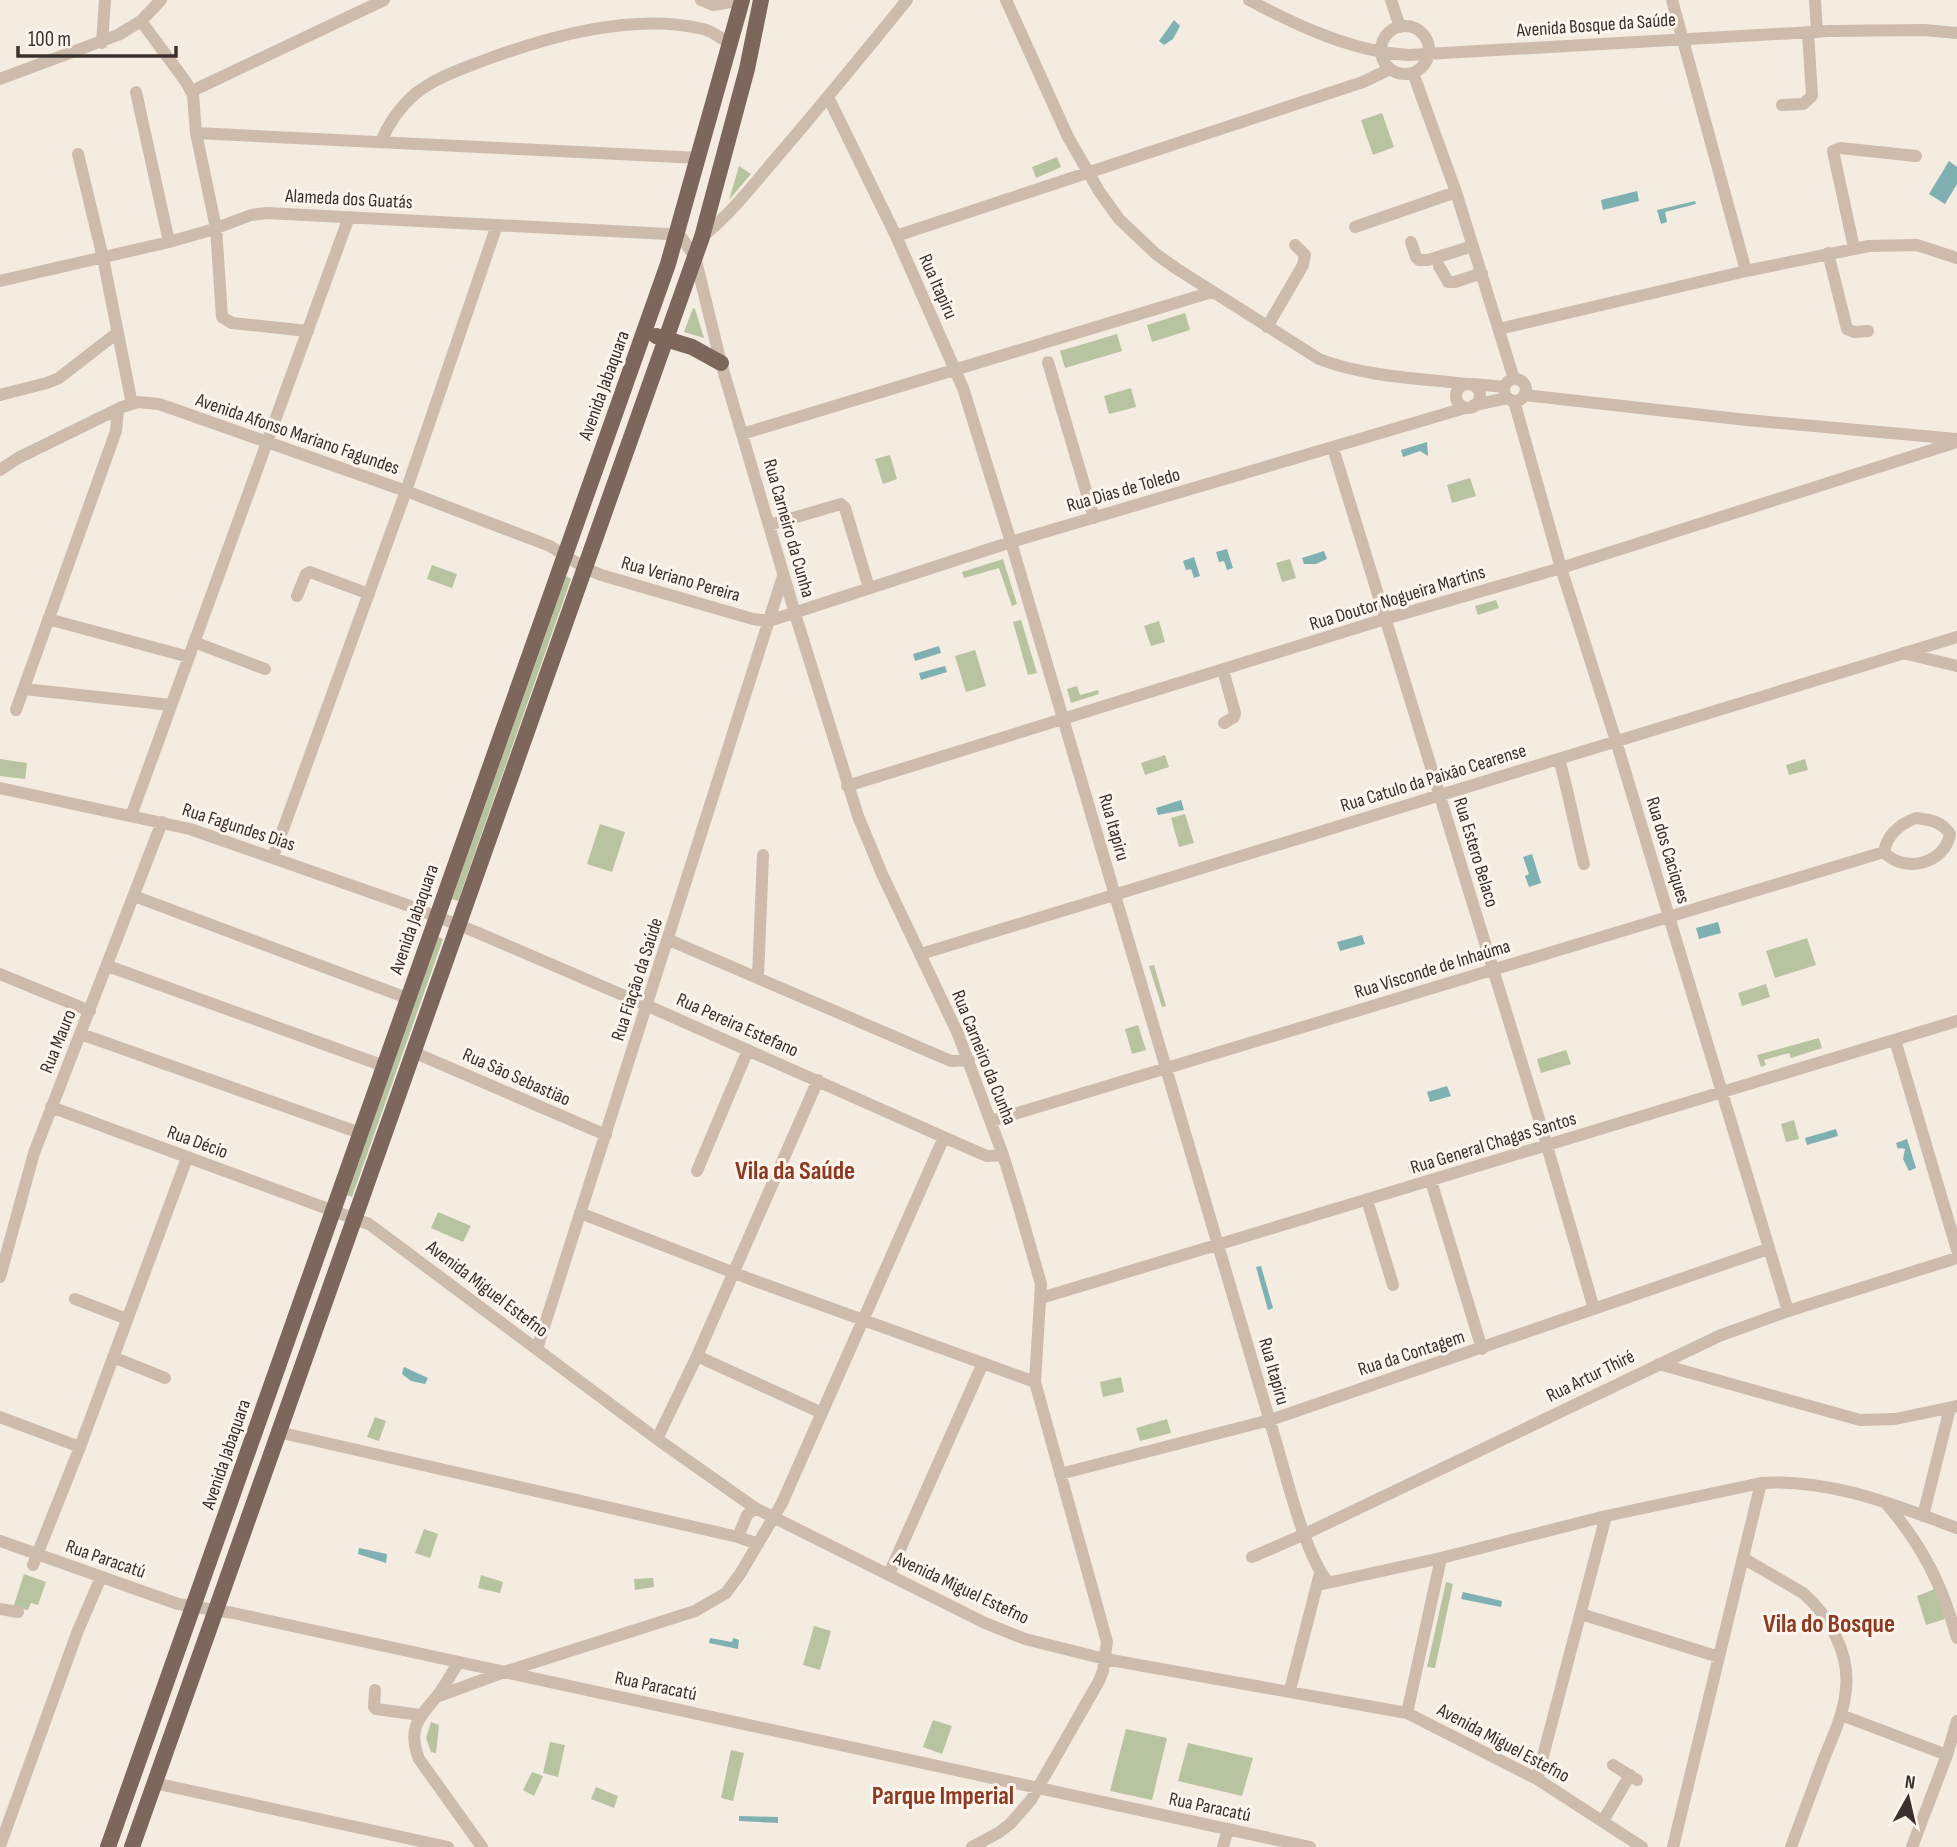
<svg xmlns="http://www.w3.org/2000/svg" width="1957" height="1847" viewBox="0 0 1957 1847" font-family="'Sofia Sans Condensed',sans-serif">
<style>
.green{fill:#b8c4a0}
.water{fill:#7fb0b2}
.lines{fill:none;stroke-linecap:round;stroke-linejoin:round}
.minor{stroke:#cdbbac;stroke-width:12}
.major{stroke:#7d675c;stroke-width:16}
.labels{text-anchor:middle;stroke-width:6;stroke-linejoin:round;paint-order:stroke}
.street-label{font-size:19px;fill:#3b302b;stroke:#fbf5ee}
.district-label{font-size:26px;font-weight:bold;fill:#8c3b22;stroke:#fbf5ee}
</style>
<rect width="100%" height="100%" fill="#f4ebe1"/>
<path class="green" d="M1382,113L1394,147L1373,155L1361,120Z
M1057,157L1061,167L1036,178L1032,167Z
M739,166L751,174L729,200Z
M693,308L695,309L704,338L684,332Z
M1185,313L1190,330L1152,342L1147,325Z
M1117,334L1122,351L1065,368L1060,351Z
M1131,388L1136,407L1109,414L1104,396Z
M890,455L897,479L883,484L875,459Z
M1470,478L1476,496L1452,503L1447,485Z
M1003,559L1017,604L1012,606L999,568L964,578L962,572Z
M1290,559L1296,578L1282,582L1276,563Z
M432,565L457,574L452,588L427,579Z
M566,576L571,579L458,901L452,899Z
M1496,600L1499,608L1478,615L1475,606Z
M1021,620L1037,673L1028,675L1013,622Z
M1159,621L1165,642L1151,646L1144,626Z
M975,650L986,686L966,692L955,656Z
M1077,686L1080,695L1098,690L1099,694L1071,703L1067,689Z
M1165,755L1169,767L1145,775L1141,763Z
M0,759L27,763L25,779L0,776Z
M1805,759L1808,770L1789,775L1786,765Z
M1185,814L1194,843L1179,847L1171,818Z
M600,824L625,832L612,872L587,864Z
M438,937L443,939L352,1197L347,1195Z
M1807,938L1816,965L1775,978L1766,951Z
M1154,965L1166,1006L1162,1007L1149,966Z
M1766,984L1770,997L1742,1006L1738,993Z
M1138,1025L1146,1050L1132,1054L1125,1029Z
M1819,1038L1822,1048L1791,1058L1789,1053L1764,1060L1766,1065L1761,1067L1757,1055Z
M1566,1050L1571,1064L1541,1073L1537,1059Z
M1794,1120L1799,1139L1786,1142L1781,1124Z
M1439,1156L1441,1164L1410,1173L1408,1166Z
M438,1212L471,1226L463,1242L431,1228Z
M1121,1377L1124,1392L1103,1397L1100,1382Z
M375,1417L386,1421L379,1441L367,1437Z
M1167,1419L1171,1433L1140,1441L1136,1428Z
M424,1529L438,1534L430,1558L415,1553Z
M24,1574L46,1582L38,1605L31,1603L28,1610L13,1608Z
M481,1575L503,1582L500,1593L478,1588Z
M653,1578L654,1587L635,1590L634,1579Z
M1446,1582L1453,1584L1435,1668L1427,1667Z
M1935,1589L1945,1619L1926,1625L1917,1596Z
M814,1626L831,1631L820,1670L803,1665Z
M933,1720L952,1726L942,1754L923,1747Z
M431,1722L439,1725L436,1753L431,1752L426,1738Z
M1126,1729L1167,1738L1152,1800L1110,1791Z
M550,1742L565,1745L558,1777L543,1773Z
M1188,1743L1253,1758L1242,1796L1178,1781Z
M731,1750L744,1753L733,1801L721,1798Z
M532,1772L543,1776L534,1796L523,1790Z
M596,1787L618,1796L614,1808L591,1799Z"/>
<path class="water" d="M1174,20L1180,26L1173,39L1164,45L1159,41Z
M1949,161L1957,167V184L1945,204L1929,194Z
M1637,191L1639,201L1603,210L1601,200Z
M1695,201L1696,204L1665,212L1667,222L1661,224L1657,210Z
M1427,442L1428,456L1420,451L1403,457L1401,450Z
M1227,549L1233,568L1227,570L1224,561L1219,562L1216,552Z
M1324,551L1327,559L1316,564H1304L1302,558Z
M1194,557L1200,576L1194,578L1191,569L1186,570L1183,561Z
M939,646L941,653L915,661L913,654Z
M945,666L947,672L921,680L919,673Z
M1181,800L1184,810L1158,815L1156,808Z
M1532,854L1541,883L1529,887L1525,876L1529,874L1523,857Z
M1718,922L1721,933L1699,939L1696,928Z
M1362,935L1365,944L1340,951L1337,942Z
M1447,1086L1451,1096L1430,1102L1427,1092Z
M1836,1129L1838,1136L1807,1145L1805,1138Z
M1907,1139L1916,1168L1909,1171L1903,1159L1905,1149L1900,1148L1898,1149L1896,1143Z
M1261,1266L1273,1308L1268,1310L1256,1267Z
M404,1367L428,1378L425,1384L411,1381L402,1374Z
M359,1548L387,1554L386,1563L358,1554Z
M1463,1592L1502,1601L1501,1607L1461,1599Z
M710,1638L732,1642L733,1638L739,1640L738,1649L709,1643Z
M739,1816L778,1817V1823L739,1821Z"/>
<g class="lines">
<path class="minor" d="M701,0L713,5L742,0
M1006,0L1068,137L1099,191L1119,219L1156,254L1177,269L1319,359C1366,377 1418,378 1467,384
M1249,0C1298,26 1353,52 1409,55L1829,31L1924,30L1957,33
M1391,0L1400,27
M1672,0L1746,271
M1815,0L1817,32
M141,21L186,82L193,95L196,133L216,228L222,317L232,323L308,331
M1381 50a24 24 0 1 1 48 0a24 24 0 1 1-48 0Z
M102,43L105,0
M1413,73L1456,192L1514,379
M0,79L118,35L141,21L161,0
M192,91L384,0
M136,92L169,242
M828,97L896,236L963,388L1011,542L1274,1435C1285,1471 1305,1556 1328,1582
M1782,105L1803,104L1812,96L1808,32
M196,133L699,158
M381,142C389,122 399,108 415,94C435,78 459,70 482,61C547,37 633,12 703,29C712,31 722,39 731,44
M78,154L103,258L132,404
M1355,227L1456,192
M896,236L1363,82L1390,69
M702,237C730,215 753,185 776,158C821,106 864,53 907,0
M1411,242L1416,257L1419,260H1428L1473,246
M1854,248L1833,151L1840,148L1916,156
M1828,253L1847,329L1854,332L1868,331
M1439,266L1448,282H1455L1482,273
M0,281L169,242L211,230L251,215L267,213L668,234L681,237L695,257L721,363L796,617L858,816L882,874L958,1034L1003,1155L1019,1207L1041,1284L1035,1382L1107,1642L1103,1671L1099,1681L1031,1800L1010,1824L998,1833L972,1847
M1267,327L1303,265L1305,255L1295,245
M1499,329L1746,271L1869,246L1917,245L1957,258
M1048,362L1094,518
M1504 390a11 11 0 1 1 22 0a11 11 0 1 1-22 0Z
M1474,384L1504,387
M1456 396a12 12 0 1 1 24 0a12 12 0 1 1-24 0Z
M0,395L47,383L59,378L117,333
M1524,395L1747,420L1957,439
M1514,401L1561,568L1616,741L1788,1311
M1474,405L1508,398
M742,434L1212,292
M1333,448L1543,1132L1594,1309
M0,470L18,458L122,407L138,402L159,404L406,491L550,546L585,568L601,575L753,619L769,621L1011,542L1465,408
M769,525L841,504L845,508L869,588
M297,596L306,574L310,572L369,594
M48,619L189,657
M194,642L265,669
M1903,653L1957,666
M1223,670L1235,713L1234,717L1224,723
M24,689L171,705
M16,710L116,431L118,410
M1559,759C1569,794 1575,829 1584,864
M847,786L1385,619L1561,568L1957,442
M0,788L190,829L407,905L476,932L648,1006L966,1147L987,1156L1003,1155
M131,816L349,217
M1916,818C1930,820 1941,821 1950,834C1945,864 1904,874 1884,852C1887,835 1900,824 1916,818Z
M273,857L406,491L497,225
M134,896L407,998
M669,940L951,1061L969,1060
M921,954L1957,637
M108,966L384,1066
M0,974L90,1011
M758,977L763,855
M81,1034L360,1133
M1895,1040L1957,1250
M413,1052L606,1135
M51,1107L369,1224L657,1439L755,1508L985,1623L1025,1639L1105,1659L1407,1713L1537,1779L1642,1847
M991,1121L1884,852
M697,1171L748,1050
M1431,1181L1482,1349
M1367,1200L1393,1285
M580,1213L750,1279L1035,1382
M0,1277L34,1153L162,822
M1041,1298L1957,1021
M75,1299L127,1319
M537,1349L783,576
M697,1356L822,1413
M113,1357L165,1378
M1659,1364L1860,1420L1895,1419L1957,1406
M0,1417L80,1447
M278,1432L738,1537L758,1544
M657,1439L697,1356L818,1080
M1060,1474L1270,1420L1768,1249
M1885,1502C1922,1545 1942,1584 1957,1638
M1923,1516L1950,1408
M738,1537L747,1515L755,1508
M0,1541L178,1604L233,1613L1310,1847
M1252,1557L1305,1534L1719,1336L1788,1311L1957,1258
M1743,1558L1803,1593C1829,1616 1850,1653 1846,1689C1844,1714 1832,1738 1823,1761C1812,1790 1802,1818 1791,1847
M33,1565L80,1447L187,1158
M889,1574L983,1363
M1318,1585L1441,1558L1606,1516L1761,1483C1829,1478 1895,1505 1957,1528
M0,1609L18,1612
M1581,1614L1719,1657
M458,1663C451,1674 445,1686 437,1696C419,1718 407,1728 419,1759L482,1847
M375,1690L374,1707L376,1709L420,1715
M1290,1690L1319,1577
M436,1697L504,1672L695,1611L726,1593L740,1574L782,1503L944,1137
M1407,1713L1441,1558
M1841,1715L1947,1755
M1613,1765L1637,1780
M1537,1779L1606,1516
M154,1783L448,1847
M1603,1821L1630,1775
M0,1846L77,1633L101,1577
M1223,1847L1228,1829
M1673,1847L1761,1483
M1912,1847L1947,1755L1957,1721"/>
<path class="major" d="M656,336L692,347L721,363
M108,1847L668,264L742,0
M132,1847L702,237L747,69L761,0"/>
</g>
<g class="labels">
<g class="street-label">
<text transform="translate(1596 24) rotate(-4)" y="7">Avenida Bosque da Saúde</text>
<text transform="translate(349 198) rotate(3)" y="7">Alameda dos Guatás</text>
<text transform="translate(939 286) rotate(66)" y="7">Rua Itapiru</text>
<text transform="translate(603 385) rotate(-70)" y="7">Avenida Jabaquara</text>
<text transform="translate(298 433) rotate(19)" y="7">Avenida Afonso Mariano Fagundes</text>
<text transform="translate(1123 489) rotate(-16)" y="7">Rua Dias de Toledo</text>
<text transform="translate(790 528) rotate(74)" y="7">Rua Carneiro da Cunha</text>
<text transform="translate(681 578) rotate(16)" y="7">Rua Veriano Pereira</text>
<text transform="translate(1397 597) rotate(-17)" y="7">Rua Doutor Nogueira Martins</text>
<text transform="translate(1433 777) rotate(-17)" y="7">Rua Catulo da Paixão Cearense</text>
<text transform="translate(239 826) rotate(18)" y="7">Rua Fagundes Dias</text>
<text transform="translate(1115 827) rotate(74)" y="7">Rua Itapiru</text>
<text transform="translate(1669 850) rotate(73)" y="7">Rua dos Caciques</text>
<text transform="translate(1477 852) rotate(73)" y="7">Rua Estero Belaco</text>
<text transform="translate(413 919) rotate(-71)" y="7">Avenida Jabaquara</text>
<text transform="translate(1432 968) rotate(-17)" y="7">Rua Visconde de Inhaúma</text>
<text transform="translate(636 979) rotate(-72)" y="7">Rua Fiação da Saúde</text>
<text transform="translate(738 1024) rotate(24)" y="7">Rua Pereira Estefano</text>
<text transform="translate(57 1041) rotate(-68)" y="7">Rua Mauro</text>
<text transform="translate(985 1057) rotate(68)" y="7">Rua Carneiro da Cunha</text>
<text transform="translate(517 1076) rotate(24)" y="7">Rua São Sebastião</text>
<text transform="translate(198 1141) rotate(20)" y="7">Rua Décio</text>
<text transform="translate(1493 1142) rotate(-17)" y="7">Rua General Chagas Santos</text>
<text transform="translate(488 1288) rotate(37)" y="7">Avenida Miguel Estefno</text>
<text transform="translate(1411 1352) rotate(-18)" y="7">Rua da Contagem</text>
<text transform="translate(1275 1371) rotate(74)" y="7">Rua Itapiru</text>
<text transform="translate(1590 1375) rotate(-26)" y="7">Rua Artur Thiré</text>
<text transform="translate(225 1454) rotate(-71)" y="7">Avenida Jabaquara</text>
<text transform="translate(106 1558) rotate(19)" y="7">Rua Paracatú</text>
<text transform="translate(962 1587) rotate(25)" y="7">Avenida Miguel Estefno</text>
<text transform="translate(656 1685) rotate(12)" y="7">Rua Paracatú</text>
<text transform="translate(1504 1742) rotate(28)" y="7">Avenida Miguel Estefno</text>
<text transform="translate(1210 1806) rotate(12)" y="7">Rua Paracatú</text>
</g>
<g class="district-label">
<text x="795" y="1179">Vila da Saúde</text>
<text x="1829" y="1632">Vila do Bosque</text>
<text x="943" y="1804">Parque Imperial</text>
</g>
</g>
<g transform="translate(1908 1798) rotate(8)" stroke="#fbf5ee" stroke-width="5" paint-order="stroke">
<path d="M0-5L12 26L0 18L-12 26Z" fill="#3b302b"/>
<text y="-10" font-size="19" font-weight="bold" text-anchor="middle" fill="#3b302b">N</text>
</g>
<path d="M18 46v10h158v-10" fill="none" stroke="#3b302b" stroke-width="3.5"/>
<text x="28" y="46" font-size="21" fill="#3b302b" stroke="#fbf5ee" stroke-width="5" paint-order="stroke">100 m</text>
</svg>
